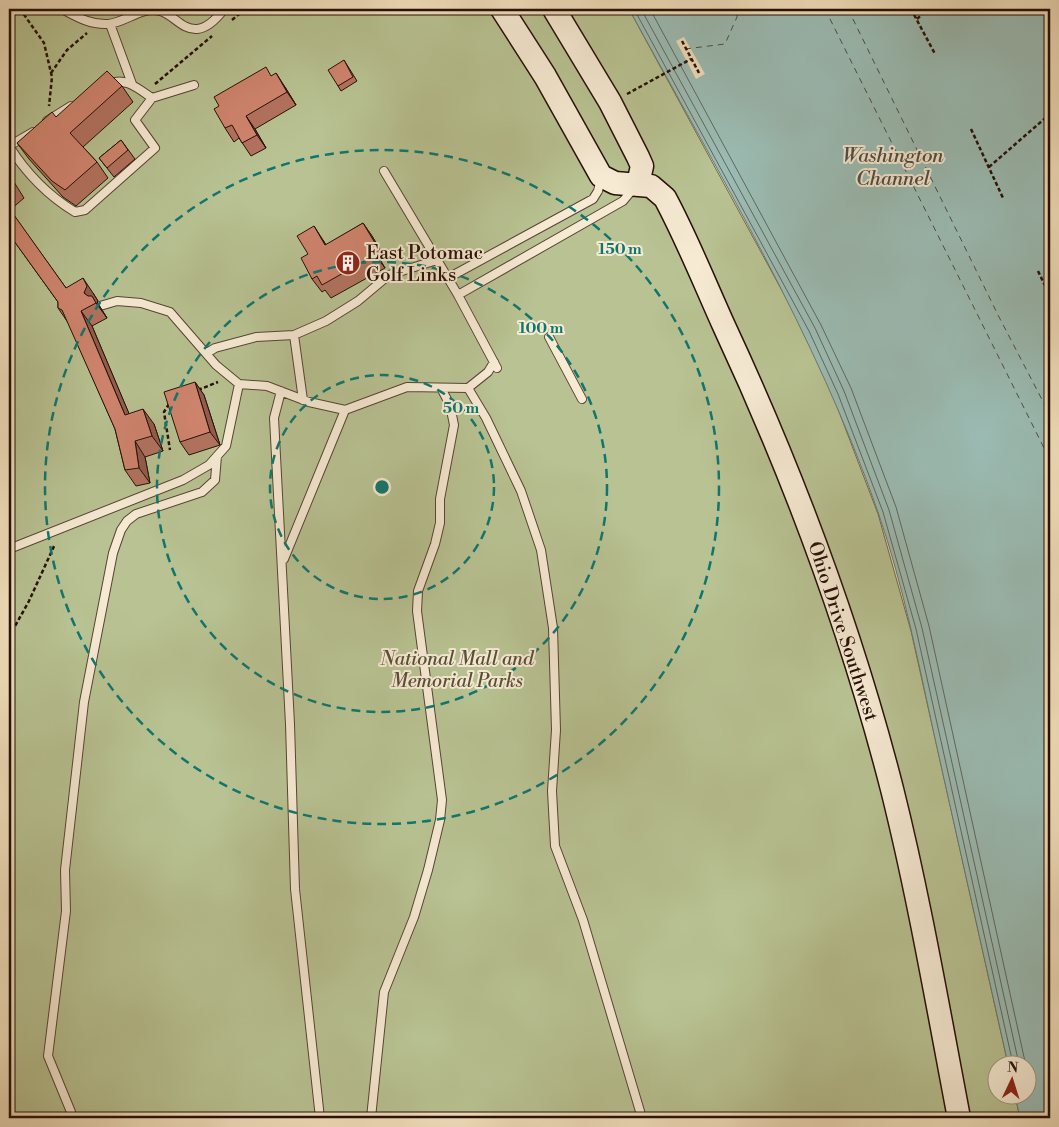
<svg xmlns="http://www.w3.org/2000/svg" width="1059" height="1127" viewBox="0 0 1059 1127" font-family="'Libre Bodoni',serif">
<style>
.green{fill:#b8c292;stroke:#6e684c}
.water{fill:#9bbcb4;stroke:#6c776e}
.pier{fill:#f1dfbc}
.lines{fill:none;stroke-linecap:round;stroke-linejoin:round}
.shore{stroke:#60665d;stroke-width:1}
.ferry{stroke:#4e4c43;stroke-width:1;stroke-dasharray:6 5;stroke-linecap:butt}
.lane-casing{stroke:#584334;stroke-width:10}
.secondary-casing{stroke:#250f06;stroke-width:25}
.path{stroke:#250f06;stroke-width:2.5;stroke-dasharray:4 2.5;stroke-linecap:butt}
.lane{stroke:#f6ead3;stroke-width:8}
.secondary{stroke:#f6ead3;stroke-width:22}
.wall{fill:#b2725f;stroke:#250f06}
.shaded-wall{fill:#915c4d;stroke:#250f06}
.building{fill:#cf846e;stroke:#250f06}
.ring{fill:none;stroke:#0f766e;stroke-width:2.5;stroke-dasharray:9 6}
.labels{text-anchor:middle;stroke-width:4;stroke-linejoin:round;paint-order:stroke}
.poi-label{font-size:19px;fill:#250f06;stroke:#f6ead3;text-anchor:start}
.street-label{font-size:19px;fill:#250f06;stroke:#f6ead3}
.park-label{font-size:19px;font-style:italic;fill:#584e37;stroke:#f6ead3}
.water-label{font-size:20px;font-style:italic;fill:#4e4c43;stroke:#f6ead3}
.centre{fill:#0f766e;stroke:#f6ead3;stroke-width:2.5}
.ring-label{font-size:15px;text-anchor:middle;font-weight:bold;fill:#0f766e;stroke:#f6ead3;stroke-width:4;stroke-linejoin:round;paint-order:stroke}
</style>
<rect width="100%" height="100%" fill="#f1dfbc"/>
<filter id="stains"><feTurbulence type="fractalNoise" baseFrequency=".004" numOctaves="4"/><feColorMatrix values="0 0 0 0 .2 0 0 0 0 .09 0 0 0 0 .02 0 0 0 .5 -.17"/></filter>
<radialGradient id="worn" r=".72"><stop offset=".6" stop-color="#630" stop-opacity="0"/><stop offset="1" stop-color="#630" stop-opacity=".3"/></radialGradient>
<path class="green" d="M9,9H629L805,333L833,396L878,514L911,631L1008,1064H996V1094L1015,1095L1020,1118H9Z"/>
<path class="water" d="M629,9H1050V1118H1020L1015,1095L1026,1094V1064H1008C984,957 960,850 936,743C919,666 904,587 878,512C816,334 719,174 629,9Z"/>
<path class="pier" d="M684,37L705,74L696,79L676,41Z"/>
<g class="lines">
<path class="shore" d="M634,9L809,331L838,394L883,512L916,629L1013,1064
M641,9L815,328L844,391L889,510L922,628L1019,1064
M650,9L821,325L851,388L896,507L929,626L1026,1066"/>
<path class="ferry" d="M825,9L1050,460
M848,9L998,315L1050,415
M685,49L725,44L737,17V9"/>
<defs>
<path id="lane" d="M62,9C77,17 90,25 108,24C125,23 141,6 160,11C174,15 182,30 197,29C208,28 218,17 224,9
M110,24L132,84
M109,84C125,76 140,90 152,98
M47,121L71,106
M9,146C26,173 47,195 75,212L85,210L155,148L135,120L152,98L194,85
M9,146L33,132
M384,171L458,295L497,368
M448,278L593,199L598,191L601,178
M458,295L623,201L633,189
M100,306L117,301L141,303L170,312L216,365L239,384L267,386L309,402L345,410L407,387L468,388L486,418L521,491L541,550L553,628L556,730L552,791L555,846L583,920L642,1118
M294,335L303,400
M549,337L582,399
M207,353L215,348L256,337L294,335L326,321L358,301L389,275L437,260
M468,388L488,372L494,362
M281,391L274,418L290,724L295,889L320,1118
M9,549L183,480L209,465L226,446L239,384
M284,559L345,410
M71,1118V1112L48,1056L66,911L65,870L84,702L113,553L121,530L127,521L136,514L202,492L215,480L217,456
M371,1118L384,992L414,917L428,870L440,820L442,800L417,611L418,591L435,544L440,523V499L454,425L450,405L441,388"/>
<path id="secondary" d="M502,9L545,76L601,176L615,183L651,186L665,198C687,239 705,284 724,326C794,476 851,629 892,789C919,897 938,1008 959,1118
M554,9L610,102L638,157L642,166L638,184"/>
</defs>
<use href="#lane" class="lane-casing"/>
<use href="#secondary" class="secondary-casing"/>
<path class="path" d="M20,9L44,43L52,77L49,106
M911,9L935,54
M917,19L928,9
M232,20L245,9
M682,41L699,73
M51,73L67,50L87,33
M155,84L212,36
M627,94L691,59
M971,129L1003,198
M989,167L1050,114
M1038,271L1050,296
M198,390L218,382
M169,404L164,412L170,450
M9,637L29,601L55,544"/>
<use href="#lane" class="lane"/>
<use href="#secondary" class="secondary"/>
</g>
<path class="wall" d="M344,60L357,81L341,91L338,86Z
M272,76L285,87L296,105L255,129L266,148L251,156L239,138L234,142L225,128Z
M122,86L133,102L83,147L97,162L108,178L76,206L63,197L29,159L17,143L56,117Z
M121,140L135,159L114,177L99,158Z
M9,177L14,182L24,198L10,210L66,288L93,293L98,301L97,302L107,318L92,326L129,414L154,424L163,451L145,457L150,483L136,486L125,470L115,429L69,324L58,308V302L9,234Z
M363,223L372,236L384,256L379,258L385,268L331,298L325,290L322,292L312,279L308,254L323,240L326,245Z
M195,382L204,395L220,445L189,455L180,442Z"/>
<path class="shaded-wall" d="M276,73L285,87L296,105L287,92Z
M246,116L255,129L266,148L257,135Z
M363,223L372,236L384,256L375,243Z
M314,226L323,240L334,258L325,245Z
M370,245L379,258L385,268L375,255Z
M83,278L93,293L98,301L97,302L107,318L96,303L84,293Z
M81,311L92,326L136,430L125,415Z
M195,382L204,395L220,445L210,432Z
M143,409L154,424L163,451L152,436Z
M135,441L145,457L150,483L139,468Z"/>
<path class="building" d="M344,60L353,77L338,86L328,70Z
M266,67L271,76L276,73L287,92L246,116L257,135L242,143L232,125L225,128L214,109L219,106L214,97Z
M107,71L122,86L70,133L97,162L65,190L52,181L17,143L52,112L56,117Z
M121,140L128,150L107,168L99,158Z
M9,177L14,182L9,187Z
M9,208L66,288L83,278L87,286L84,293L88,296H92L96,303L81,311L125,415L143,409L152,436L135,441L139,468L125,470L115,429L62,310L58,308V302L9,234Z
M363,223L375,243L370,245L375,255L322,285L317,276L312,279L301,258L308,254L297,236L314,226L325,245Z
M195,382L210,432L180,442L164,392Z"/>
<g class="ring">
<circle cx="382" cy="487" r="112"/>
<circle cx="382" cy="487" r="225"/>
<circle cx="382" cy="487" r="337"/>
</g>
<defs>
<symbol id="building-disc" viewBox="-11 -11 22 22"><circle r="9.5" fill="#8f2418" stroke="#f6ead3"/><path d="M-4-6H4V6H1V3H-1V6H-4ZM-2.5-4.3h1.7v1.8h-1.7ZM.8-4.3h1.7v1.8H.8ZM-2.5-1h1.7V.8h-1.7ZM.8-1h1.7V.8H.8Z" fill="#fff"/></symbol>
</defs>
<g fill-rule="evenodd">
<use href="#building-disc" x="334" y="249" width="28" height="28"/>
</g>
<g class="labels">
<g class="poi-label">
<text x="366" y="259">East Potomac<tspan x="366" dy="22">Golf Links</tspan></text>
</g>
<g class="street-label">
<text transform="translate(844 631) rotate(72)" y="7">Ohio Drive Southwest</text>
</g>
<g class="park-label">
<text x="457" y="665">National Mall and<tspan x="457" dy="22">Memorial Parks</tspan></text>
</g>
<g class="water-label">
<text x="893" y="162">Washington<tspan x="893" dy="23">Channel</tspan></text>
</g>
</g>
<circle cx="382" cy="487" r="8" class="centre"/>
<g class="ring-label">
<text x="620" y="254">150 m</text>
<text x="541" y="333">100 m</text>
<text x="461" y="413">50 m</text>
</g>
<rect width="1059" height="1127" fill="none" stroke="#f1dfbc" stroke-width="30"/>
<rect x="10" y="10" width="1039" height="1107" fill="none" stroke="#250f06" stroke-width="2.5"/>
<rect x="15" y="15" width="1029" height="1097" fill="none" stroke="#250f06"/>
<g transform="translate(1012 1080) rotate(4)"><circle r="24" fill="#f6ead3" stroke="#a29281"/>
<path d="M0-4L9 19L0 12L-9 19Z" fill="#8f2418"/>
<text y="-8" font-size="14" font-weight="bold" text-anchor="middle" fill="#250f06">N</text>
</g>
<rect width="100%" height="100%" filter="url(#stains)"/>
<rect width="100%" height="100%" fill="url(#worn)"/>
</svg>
